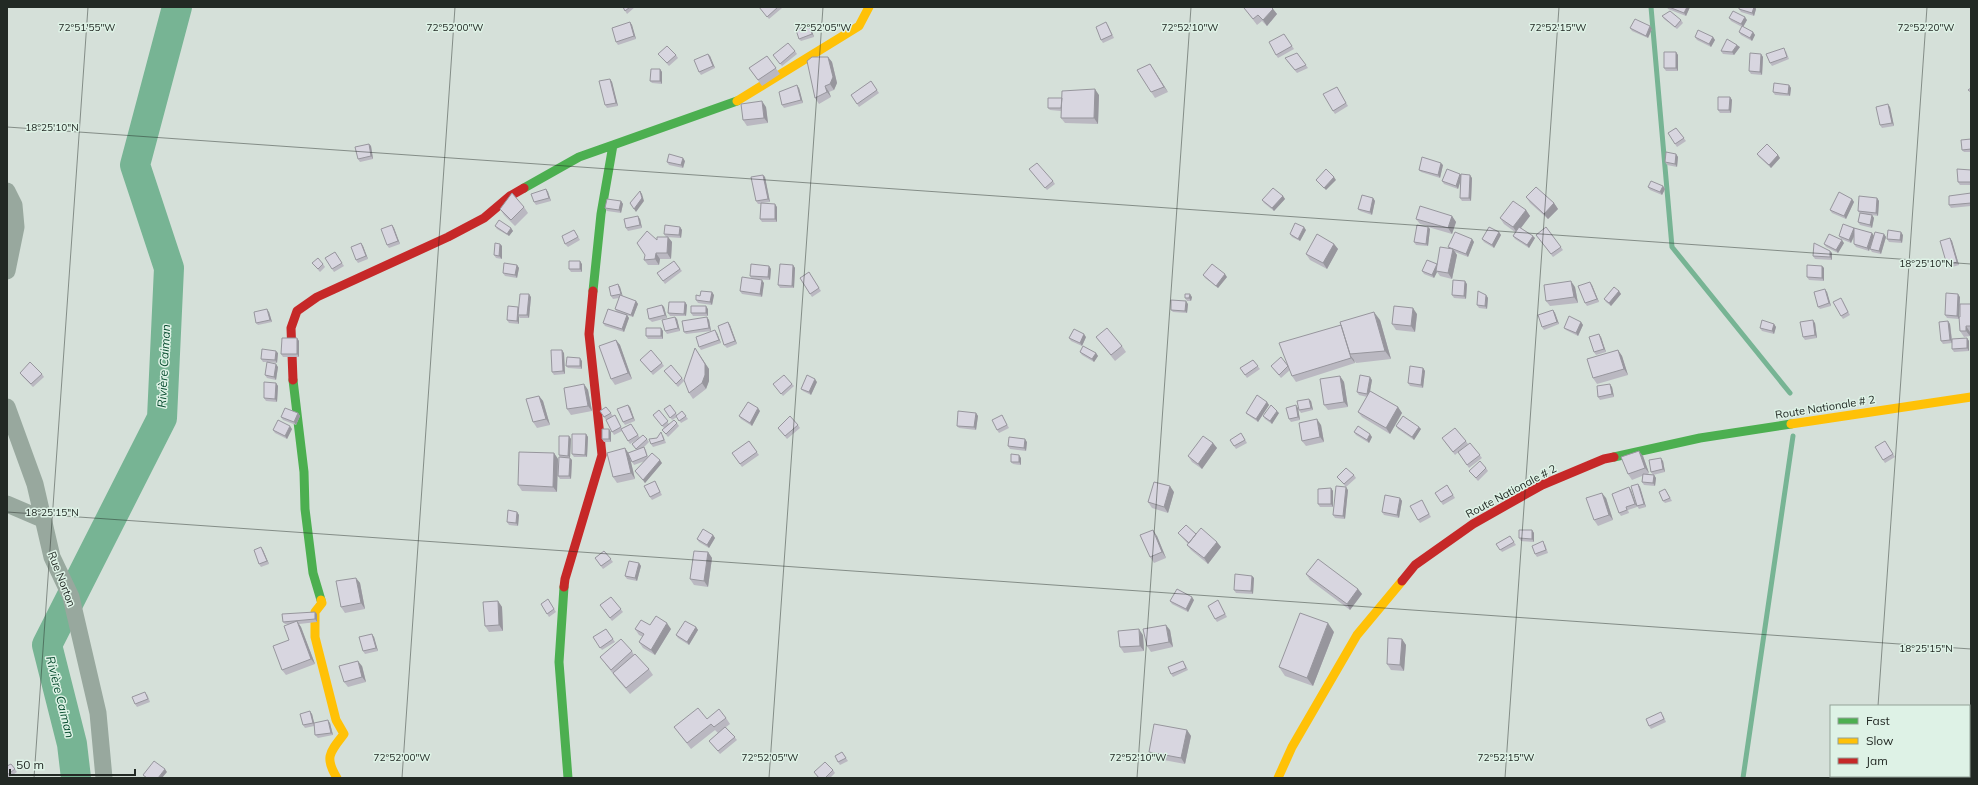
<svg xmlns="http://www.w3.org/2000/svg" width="1978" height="785" viewBox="0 0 1978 785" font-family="Mulish,sans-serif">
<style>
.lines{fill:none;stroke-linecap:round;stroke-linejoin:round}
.stream{stroke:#77b494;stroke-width:5}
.river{stroke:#77b494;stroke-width:30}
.street{stroke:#98a89e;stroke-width:17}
.fast{stroke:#4caf50;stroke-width:9}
.slow{stroke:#ffc107;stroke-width:9}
.jam{stroke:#c62828;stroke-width:9}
.wall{fill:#bab8c1}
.shaded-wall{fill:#97969d}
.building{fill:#d8d6e0;stroke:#97969d}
.ticks{fill:none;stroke:#222924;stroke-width:1;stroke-opacity:0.45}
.labels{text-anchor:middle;stroke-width:3;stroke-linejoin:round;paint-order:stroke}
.street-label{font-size:11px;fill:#222924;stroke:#def2e6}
.water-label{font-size:12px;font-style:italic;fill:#074b2e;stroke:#def2e6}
.ticks-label{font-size:10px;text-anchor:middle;fill:#222924;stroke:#def2e6;stroke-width:3;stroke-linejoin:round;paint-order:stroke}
</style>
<rect width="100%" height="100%" fill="#d5e0d9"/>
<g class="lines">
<path class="stream" d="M1651,7L1672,247L1790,393
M1743,778L1793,436"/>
<path class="river" d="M76,778L72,744L47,645L162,418L169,268L135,165L177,7"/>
<path class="street" d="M7,191L14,205L16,227L7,271
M7,407L35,484L52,557L71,597L98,713L104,778
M7,504L42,519"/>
<path class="fast" d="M524,188L579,157L613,145
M593,291L601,214L613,145L737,101
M293,380L304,472L305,509L313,573L321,600
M1614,457L1700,438L1791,424
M564,587L559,662L568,778"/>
<path class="slow" d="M737,101L859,26L869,7
M1791,424L1971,397
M321,600L322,603L315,612V637L336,720L344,734C330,752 324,757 337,778
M1278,778L1292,747L1357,635L1402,581"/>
<path class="jam" d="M293,380L291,328L297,311L317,297L448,237L484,218L510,196L524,188
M1402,581L1415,565L1473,524L1542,485L1604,459L1614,457
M564,587L565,579L602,455L589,334L593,291"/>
</g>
<path class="wall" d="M623,7H635L627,14Z
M759,7H782V8L769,19Z
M1667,7H1690L1686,16L1668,9Z
M1739,7H1755L1756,9L1754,16L1741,12L1739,9Z
M1244,8L1273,9L1277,14L1267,26L1262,21L1257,25Z
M1662,16L1681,20L1683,23L1677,29L1664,19Z
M1729,18L1747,20L1743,27L1753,32L1755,35L1752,41L1741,35L1739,32L1742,27L1731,21Z
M630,22L632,25L636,39L618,45L616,42Z
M1108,25L1114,38L1103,43L1101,40Z
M811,28L814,37L801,41L799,39Z
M1630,28L1652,29L1648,38L1632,31Z
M1284,34L1294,49L1278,58L1276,55Z
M1695,37H1713L1715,40L1711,47L1697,40Z
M1740,47L1734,55L1723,54L1721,51Z
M795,51L797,54L782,66L773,55Z
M1786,51L1789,59L1772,66L1770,63Z
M1676,52L1678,55V71H1666L1664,68Z
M1297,53L1308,68L1297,73L1287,61Z
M658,54L676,55L678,58L669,66Z
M1761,54L1763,57L1762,75L1751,74L1749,71Z
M710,56L715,68L701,75L699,72Z
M767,56L780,74L762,86L749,68Z
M828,57L832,62L837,83L834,90L829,92L831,97L819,104L815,98Z
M1150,64L1168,92L1155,98L1137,70Z
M660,69L662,72V84L652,83L650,81Z
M610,79L612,82L618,106L607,108L605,105Z
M871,81L879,93L859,107L851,95Z
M1789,85L1791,88L1790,96L1775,95L1773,92Z
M1337,87L1348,106L1335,114L1333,111Z
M799,88L803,103L784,108L782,105Z
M1099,95L1098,124L1065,123L1061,118V111L1050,110L1048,108L1062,98Z
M1730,97L1732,100L1731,113H1720L1718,110Z
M766,107L768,123L747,126L743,120Z
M1890,107L1894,126L1882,128L1880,125Z
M1676,128L1686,141L1677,147L1668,133Z
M1971,139V152H1964L1962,150Z
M369,144L371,146L373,159L360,162L358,159Z
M1676,154L1678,157L1677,167L1667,165L1665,162Z
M1757,154L1778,155L1780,158L1771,168L1759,157Z
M685,161L683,168L669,165L667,162Z
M1443,165L1440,178L1421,172L1419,170Z
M1029,169L1053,181L1055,184L1047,190Z
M1971,170V185H1960L1958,182Z
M1461,174L1472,178L1471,201H1462L1460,198V182L1458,189L1444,184L1442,181Z
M763,175L765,177L770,202L762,203L777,207V222H762L760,219L761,204H758L756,201Z
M1663,186L1665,189L1662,195L1650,190L1648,187Z
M546,189L548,192L551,201L536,205L534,202Z
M1971,193V206L1951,208L1949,205Z
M1283,196L1285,199L1274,211L1264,203L1262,200Z
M1526,197L1554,203L1558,209L1548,219L1530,203Z
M1373,198L1375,201L1372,215L1360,211L1358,209Z
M1877,198L1879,201L1878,216L1872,215L1874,218L1872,228L1860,225L1858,222L1860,214L1858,211Z
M1852,199L1854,202L1846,219L1832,213L1830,210Z
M621,201L623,204L621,213L607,211L605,208Z
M524,207L528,213L515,226L504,215L500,209Z
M1526,210L1530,216L1521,228L1535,238L1529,248L1515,239L1513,236L1515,232L1504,224L1500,218Z
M1452,216L1456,222L1452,234L1428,227L1430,229L1428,246L1416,245L1414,242L1428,226L1420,224L1416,219Z
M640,219L642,228L628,231L626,228Z
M392,225L394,228L400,244L389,248L387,245Z
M495,226L511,228L513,231L509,236L497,229Z
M680,227L682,230L681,238L666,237L664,234Z
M1546,227L1563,250L1553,257L1536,235Z
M1854,228L1872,233L1874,236L1869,251L1856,247L1854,244V237L1851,243L1841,239L1839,236Z
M1306,230L1300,241L1292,237L1290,234Z
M1499,232L1501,235L1494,248L1484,242L1482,239Z
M576,233L580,240L568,247L565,244Z
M1884,234L1886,237L1881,254L1872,252L1870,249Z
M1903,235L1902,243L1889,242L1887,239Z
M668,237L672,242L671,259H660L659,265H648L644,260L657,240Z
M1950,238L1952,241L1959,265L1949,268L1947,265Z
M1472,239L1474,242L1468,257L1455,252L1457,255L1452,279L1440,276L1437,272L1434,278L1424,274L1422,271L1437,264L1449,248L1448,247Z
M361,243L363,246L368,259L358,263L356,260Z
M1844,243L1838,253L1826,247L1824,244Z
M500,244L502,246V259L496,258L494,255Z
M1334,244L1338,249L1327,269L1310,260L1306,254Z
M1830,251L1832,253V260L1815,259L1813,256Z
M335,252L344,266L334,272L325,258Z
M674,261L682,271L665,284L657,273Z
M312,263L323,264L325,267L320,272Z
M582,264V272H571L569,269Z
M517,265L519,268L517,278L505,276L503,273Z
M793,265L795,268L794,288H780L778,285Z
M769,266L771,269L770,280L754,279L764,283L762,297L742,294L740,291L752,279L750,276Z
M1822,266L1824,268V281L1809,280L1807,277Z
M809,272L821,291L812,297L800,278Z
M1203,275L1227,277L1218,288L1205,278Z
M618,284L620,287L622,296L636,301L638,304L633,317L617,312L615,309L619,298L613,299L611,296Z
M1467,284L1466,299L1454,298L1452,295Z
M1592,285L1599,302L1587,306L1585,303Z
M1575,287L1578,303L1550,306L1546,301Z
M1619,291L1621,294L1611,306L1606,302L1604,299Z
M1827,292L1831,306L1820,309L1818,307Z
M714,295L712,305L698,303L696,300L700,296Z
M1486,295L1488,298L1487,309L1479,308L1477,305Z
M531,297L529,318H520L519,317V324L509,323L507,320L518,307V308Z
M1192,297L1191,301H1187L1185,298Z
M1960,297L1959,317H1960L1971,304V332H1970V336L1964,337L1960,331L1959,319L1947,318L1945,315Z
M1843,301L1850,315L1843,319L1841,316Z
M685,302L687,305L686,316H670L668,313Z
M1188,304L1187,313L1173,312L1171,310Z
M662,305L664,307L667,318L652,322L649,319Z
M708,309V316H693L691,313Z
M1553,310L1555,313L1559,324L1544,330L1542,327Z
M269,312L272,322L258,325L256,323Z
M1417,314L1415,332L1396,330L1392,324Z
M627,315L629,318L624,332L605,326L603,323Z
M675,317L677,319L680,331L667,334L665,331Z
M707,317L709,320L711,331L686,334L684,332Z
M1380,320L1391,359L1356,363L1354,360L1355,363L1296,382L1292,376L1290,370L1281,378L1271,366L1288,365L1341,325Z
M1948,321L1950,324L1952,339L1967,338L1969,341V351L1954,352L1952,349V343L1943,344L1941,341Z
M728,322L730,325L737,344L727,348L724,345Z
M1581,322L1583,325L1578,336L1566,330L1564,328Z
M1815,323L1817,338L1805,340L1803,337Z
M1774,324L1776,327L1774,334L1762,331L1760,328Z
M661,328L663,331V339H648L646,336Z
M717,333L721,343L701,350L699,347Z
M1086,337L1082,346L1071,341L1069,338Z
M1096,337L1122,346L1126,352L1115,361Z
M1601,337L1606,352L1596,355L1594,352Z
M297,338L299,341V357H283L281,354Z
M616,340L620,345L632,379L615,385L611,379Z
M1618,350L1622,356L1628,375L1597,384L1593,378Z
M1080,352L1096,353L1098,356L1094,362L1082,355Z
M278,353L277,363L267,362L278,367L276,380L267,378L265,375L267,362H263L261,359Z
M564,353L565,374L554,375L552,372Z
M699,354L709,369V381L706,389L693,399L689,393Z
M640,360L662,363L664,366L653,375Z
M1253,360L1260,369L1247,378L1240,368Z
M582,361V369L568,368L566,366Z
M1423,368L1425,371L1423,388L1410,386L1408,383Z
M664,371L682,378L684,381L678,387Z
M20,373L42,374L44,377L33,387L22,376Z
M1340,376L1344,382L1348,407L1328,410L1324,405Z
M1372,380L1370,391L1398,407L1402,413L1390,434L1362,417L1358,412L1367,397L1359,395L1357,392Z
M817,382L811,395L803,391L801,389Z
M276,383L278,386L277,402L266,401L264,398Z
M584,384L588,390L592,411L571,415L567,409Z
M773,384H792L794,386L783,396Z
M1612,387L1614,397L1600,400L1598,397Z
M539,396L543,401L550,425L537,428L533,422Z
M1311,401L1313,410L1301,413L1299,410Z
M1267,402L1269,405L1258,422L1248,415L1246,413Z
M606,407L613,416L609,418H617L622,429L631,424L640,438L647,439L649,442L644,447L646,450L648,457L662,463L645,483L635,471L645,461L634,465L630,458L635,479L617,483L613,477L625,448L628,453L637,450L632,444L638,439L630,444L622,431L614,435L606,420L600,411Z
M630,407L635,421L625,425L623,422Z
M1298,408L1300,420L1291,422L1289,419Z
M664,409L676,413L677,415L682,411L688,419L681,423L677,417L672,420Z
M659,410L669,424L677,423L679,426L668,437L662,430L664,428L653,415Z
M760,411L752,426L741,419L739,416Z
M298,413L300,416L296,425L283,420L281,417Z
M976,413L978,416L976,430L959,428L957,426Z
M1279,413L1272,424L1265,419L1263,416Z
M1002,415L1009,428L999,433L997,430Z
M798,425L800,428L787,439L778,428Z
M1321,425L1324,442L1306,446L1302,441Z
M1396,426L1419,427L1421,429L1414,440L1398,429Z
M292,429L287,439L275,433L273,430Z
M611,432V442H604L602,439Z
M1354,432L1372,437L1369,443L1356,435Z
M586,434L588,437L587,457H574L572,454Z
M663,435L666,443L653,447L651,444L657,438Z
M569,436L571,439L570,458L572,460L571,479H560L558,476L560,457L559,455Z
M1243,436L1247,443L1236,449L1230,440Z
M749,441L759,455L742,467L732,453Z
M1444,441H1466L1468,444L1455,455Z
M1027,442L1026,451L1010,449L1008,446Z
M1213,443L1217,448L1202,469L1192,462L1188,456Z
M1470,443L1482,458L1469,468L1458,452Z
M1887,444L1895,457L1885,463L1883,460Z
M554,453L558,459L557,492L522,491L518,485Z
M1643,456L1649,473L1648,474L1654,475L1656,478L1655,486L1644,485L1642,482V476L1632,480L1628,474Z
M1021,458V465L1013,464L1011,462Z
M1663,461L1665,472L1653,475L1651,472Z
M1486,468L1488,471L1478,481L1469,471Z
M1354,475L1356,478L1346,487L1337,477Z
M655,481L662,495L652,500L650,497Z
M1638,484L1640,487L1646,507L1639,509L1637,506Z
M1447,485L1455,498L1443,505L1435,493Z
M1629,487L1631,490L1637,507L1628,510L1629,513L1621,516L1619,513Z
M1331,488L1333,491V507H1320L1318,504Z
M1348,490L1345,519L1335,518L1333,515Z
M1174,492L1168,513L1152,508L1148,502Z
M1667,492L1672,501L1665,503L1663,501Z
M1400,498L1402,501L1399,518L1384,515L1382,512Z
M1606,498L1613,520L1598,526L1594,520Z
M1422,500L1431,517L1420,523L1418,520Z
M517,512L519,515L518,526L509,525L507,522Z
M1532,530L1534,533V542L1521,541L1519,538Z
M1178,533L1196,534L1217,542L1221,547L1208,564L1191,550L1187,545L1188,544Z
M713,535L715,538L709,548L699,542L697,539Z
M1157,536L1166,558L1154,563L1150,557Z
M1510,536L1516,545L1502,552L1496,544Z
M1545,544L1548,553L1537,557L1535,554Z
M263,550L269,564L261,567L259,564Z
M604,551L613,562L603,569L595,558Z
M708,552L712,558L708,587L694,585L690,579Z
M639,563L641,566L637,581L627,579L625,576Z
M1306,574L1358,589L1362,594L1350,610L1310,580Z
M1252,576L1254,578L1253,594L1236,593L1234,590Z
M356,578L360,583L365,609L345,613L341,607Z
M611,597L623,612L612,621L600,605Z
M548,599L556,612L549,617L541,604Z
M1194,600L1188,612L1172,604L1170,601Z
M1218,600L1227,617L1217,622L1215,619Z
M498,601L502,607L503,631L489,632L485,626Z
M317,614V622L299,624L301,627L315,664L286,675L282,670L289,640V624H285L283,622Z
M650,625L671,629L655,655L643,648L639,642L643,637L639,635L635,629Z
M696,627L698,630L689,645L678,638L676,635Z
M606,629L615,642L602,650L593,637Z
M1170,630L1173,647L1151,652L1147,646Z
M1334,632L1313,686L1285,676L1279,667Z
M1143,635L1144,651L1124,653L1120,647Z
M374,637L378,651L365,654L363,651Z
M1402,639L1406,645L1404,671L1391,670L1387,664Z
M632,651L634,655L649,669L653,675L630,694L617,679L600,657Z
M1185,664L1188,670L1173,677L1171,674Z
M362,666L366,682L348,687L344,682Z
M147,694L150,702L137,707L135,704Z
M312,714L314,723H330L333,735L318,738L315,735L314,726L305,728L303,725Z
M1663,715L1666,722L1651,729L1649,726Z
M726,718L730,724L726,727L737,740L720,754L709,741L718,733L715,730L691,749L674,727L707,719Z
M1187,730L1191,736L1185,764L1153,758L1149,752Z
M842,752L848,761L840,765L838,762Z
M11,764L17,772L8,778H7V766Z
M833,770L835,773L830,778H818L814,772Z"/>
<path class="shaded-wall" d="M1687,7H1690L1686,16L1684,13Z
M1754,7H1755L1756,9L1754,16L1752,13Z
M1273,9L1277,14L1267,26L1263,20Z
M1745,17L1747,20L1743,27L1741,24Z
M630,22L632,25L636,39L634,36Z
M809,25L811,28L814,37L812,34Z
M1650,26L1652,29L1648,38L1646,36Z
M1753,32L1755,35L1752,41L1750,38Z
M1713,37L1715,40L1711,47L1709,44Z
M1737,45L1740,47L1734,55L1732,52Z
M1676,52L1678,55V71L1676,68Z
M708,54L710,56L715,68L713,66Z
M1761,54L1763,57L1762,75L1760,72Z
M828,57L832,62L837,83L834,90L830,84Z
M1150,64L1154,70L1168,92L1164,87Z
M660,69L662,72V84L660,81Z
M610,79L612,82L618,106L616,103Z
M797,85L799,88L803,103L801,100Z
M1789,85L1791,88L1790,96L1788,94Z
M825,86L829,92L831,97L827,92Z
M1095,89L1099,95L1098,124L1094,118Z
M1730,97L1732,100L1731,113L1729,110Z
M762,101L766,107L768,123L764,118Z
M1888,104L1890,107L1894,126L1892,123Z
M369,144L371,146L373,159L371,156Z
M1676,154L1678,157L1677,167L1675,164Z
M1778,155L1780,158L1771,168L1769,165Z
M683,158L685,161L683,168L681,165Z
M1441,163L1443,165L1440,178L1438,175Z
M1460,174L1462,176L1458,189L1456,186Z
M763,175L765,177L770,202L768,199Z
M1470,175L1472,178L1471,201L1469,198Z
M1334,177L1336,180L1326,190L1324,188Z
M1663,186L1665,189L1662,195L1660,192Z
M546,189L548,192L551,201L549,198Z
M640,191L642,194L644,201L636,212L634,209Z
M1283,196L1285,199L1274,211L1272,208Z
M1373,198L1375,201L1372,215L1370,212Z
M1877,198L1879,201L1878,216L1876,213Z
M1852,199L1854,202L1846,219L1844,216Z
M621,201L623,204L621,213L619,210Z
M1554,203L1558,209L1548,219L1544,214Z
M775,204L777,207V222L775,219Z
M1526,210L1530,216L1517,233L1513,227Z
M1872,215L1874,218L1872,228L1870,225Z
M638,216L640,219L642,228L640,225Z
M1452,216L1456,222L1452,234L1448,228Z
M392,225L394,228L400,244L398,241Z
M680,227L682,230L681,238L679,235Z
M1304,227L1306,230L1300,241L1298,239Z
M1428,227L1430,229L1428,246L1426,244Z
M511,228L513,231L509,236L507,234Z
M1854,228L1856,231L1851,243L1849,240Z
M1499,232L1501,235L1494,248L1492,245Z
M1901,232L1903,235L1902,243L1900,240Z
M1872,233L1874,236L1869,251L1867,248Z
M1884,234L1886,237L1881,254L1879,251Z
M1533,236L1535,238L1529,248L1527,245Z
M668,237L672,242L671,259L667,253Z
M1950,238L1952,241L1959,265L1957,262Z
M1472,239L1474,242L1468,257L1466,254Z
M1842,240L1844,243L1838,253L1836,250Z
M361,243L363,246L368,259L366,256Z
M500,244L502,246V259L499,256Z
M1334,244L1338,249L1327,269L1323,263Z
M1453,249L1457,255L1452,279L1448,273Z
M1830,251L1832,253V260L1830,257Z
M656,253L660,259L659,265L655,259Z
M580,261L582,264V272L580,269Z
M1437,264L1436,271L1437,272L1434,278L1432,275Z
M517,265L519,268L517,278L515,275Z
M793,265L795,268L794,288L792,286Z
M769,266L771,269L770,280L768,277Z
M1822,266L1824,268V281L1822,278Z
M1225,274L1227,277L1218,288L1216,286Z
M762,280L764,283L762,297L760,294Z
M1465,281L1467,284L1466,299L1464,296Z
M1571,281L1575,287L1578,303L1574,297Z
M1590,282L1592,285L1599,302L1597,299Z
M618,284L620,287L623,297L621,294Z
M1825,289L1827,292L1831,306L1829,303Z
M1619,291L1621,294L1611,306L1609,303Z
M712,292L714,295L712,305L710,302Z
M529,294L531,297L529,318L527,315Z
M1190,294L1192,297L1191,301L1189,298Z
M1958,294L1960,297L1959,319L1957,316Z
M1486,295L1488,298L1487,309L1485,306Z
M636,301L638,304L633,317L631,315Z
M1186,301L1188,304L1187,313L1185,311Z
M685,302L687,305L686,316L684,314Z
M662,305L664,307L667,318L665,315Z
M706,306L708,309V316L706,313Z
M518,307L520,310L518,315L519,317V324L517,321Z
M1413,308L1417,314L1415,332L1411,326Z
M267,309L269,312L272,322L270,320Z
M1553,310L1555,313L1559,324L1557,322Z
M1374,312L1380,320L1391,359L1385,351Z
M627,315L629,318L624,332L622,329Z
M675,317L677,319L680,331L678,328Z
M707,317L709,320L711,331L709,328Z
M1813,320L1815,323L1817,338L1815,335Z
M1948,321L1950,324L1952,343L1950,340Z
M728,322L730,325L737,344L735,341Z
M1581,322L1583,325L1578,336L1576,333Z
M1774,324L1776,327L1774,334L1772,331Z
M1966,326L1970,332V336L1966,331Z
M661,328L663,331V339L661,336Z
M715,330L717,333L721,343L719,340Z
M1084,334L1086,337L1082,346L1080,343Z
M1599,334L1601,337L1606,352L1604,349Z
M297,338L299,341V357L297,354Z
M1967,338L1969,341V351L1967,348Z
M616,340L620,345L632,379L628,373Z
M695,348L709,369V381L706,389L702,383Z
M562,350L564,353L565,374L563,371Z
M1618,350L1622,356L1628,375L1624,369Z
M276,351L278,353L277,363L275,360Z
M1096,353L1098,356L1094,362L1092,359Z
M1350,355L1354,360L1355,363L1351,358Z
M580,358L582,361V369L580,366Z
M276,364L278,367L276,380L274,377Z
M1423,368L1425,371L1423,388L1421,385Z
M1340,376L1344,382L1348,407L1344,402Z
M1370,377L1372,380L1369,397L1367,394Z
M815,379L817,382L811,395L809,392Z
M276,383L278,386L277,402L275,399Z
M584,384L588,390L592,411L588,406Z
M1610,384L1612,387L1614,397L1612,394Z
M539,396L543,401L550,425L546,419Z
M1309,399L1311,401L1313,410L1311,408Z
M1267,402L1269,405L1258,422L1256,419Z
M628,405L630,407L635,421L633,418Z
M1296,405L1298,408L1300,420L1298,417Z
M1398,407L1402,413L1390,434L1386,428Z
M758,408L760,411L752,426L750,423Z
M1277,411L1279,413L1272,424L1270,421Z
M298,413L300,416L296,425L294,422Z
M976,413L978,416L976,430L974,427Z
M1317,419L1321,425L1324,442L1320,437Z
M290,426L292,429L287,439L285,436Z
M1419,427L1421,429L1414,440L1412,437Z
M609,429L611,432V442L609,439Z
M586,434L588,437L587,457L585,455Z
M1370,434L1372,437L1369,443L1367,440Z
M569,436L571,439L570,458L572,460L571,479L569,476L570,458L568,456Z
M1025,439L1027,442L1026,451L1024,448Z
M1213,443L1217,448L1202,469L1198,464Z
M625,448L629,454L635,479L631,473Z
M1639,451L1643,456L1649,473L1645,468Z
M554,453L558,459L557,492L553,487Z
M1019,455L1021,458V465L1019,462Z
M1661,458L1663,461L1665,472L1663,469Z
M660,460L662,463L645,483L643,480Z
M1654,475L1656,478L1655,486L1653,483Z
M1638,484L1640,487L1646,507L1644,504Z
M1170,486L1174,492L1168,513L1164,507Z
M1346,487L1348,490L1345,519L1343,516Z
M1629,487L1631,490L1637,507L1635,504Z
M1331,488L1333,491V507L1331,504Z
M1602,493L1606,498L1613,520L1609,515Z
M1400,498L1402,501L1399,518L1397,515Z
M517,512L519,515L518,526L516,523Z
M1153,530L1157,536L1166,558L1162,552Z
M1532,530L1534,533V542L1532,539Z
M713,535L715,538L709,548L707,545Z
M1217,542L1221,547L1208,564L1204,558Z
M261,547L263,550L269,564L267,561Z
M708,552L712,558L708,587L704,581Z
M639,563L641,566L637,581L635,578Z
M1252,576L1254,578L1253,594L1251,591Z
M356,578L360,583L365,609L361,603Z
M1358,589L1362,594L1350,610L1347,604Z
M1192,597L1194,600L1188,612L1186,609Z
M498,601L502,607L503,631L499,625Z
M315,612L317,614V622L315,619Z
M297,621L301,627L315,664L311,659Z
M667,623L671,629L655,655L651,650Z
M1328,623L1334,632L1313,686L1307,678Z
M1166,625L1170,630L1173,647L1169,642Z
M696,627L698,630L689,645L687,642Z
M1139,629L1143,635L1144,651L1140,646Z
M372,634L374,637L378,651L376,648Z
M1402,639L1406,645L1404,671L1400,665Z
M358,661L362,666L366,682L362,677Z
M310,711L312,714L315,726L313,723Z
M328,720L330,723L333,735L331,733Z
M1187,730L1191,736L1185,764L1181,758Z
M165,769L167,772L162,778H158Z"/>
<path class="building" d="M623,7H630L625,11Z
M759,7H778L767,17Z
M1245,7H1271L1273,9L1263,20L1258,15L1253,19L1244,8Z
M1669,7H1687L1684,13Z
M1739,7H1754L1752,13L1739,9Z
M1670,11L1681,20L1675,27L1662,16Z
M1733,11L1745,17L1741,24L1729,18Z
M1635,19L1650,26L1646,36L1630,28Z
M630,22L634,36L616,42L612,28Z
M1106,22L1112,35L1101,40L1096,27Z
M809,25L812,34L799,39L796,30Z
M1742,26L1753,32L1750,38L1739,32Z
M1698,30L1713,37L1709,44L1695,37Z
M1284,34L1292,46L1276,55L1269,42Z
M1727,39L1737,45L1732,52L1721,51Z
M788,43L795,51L780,64L773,55Z
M667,46L676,55L667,63L658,54Z
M1784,48L1787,57L1770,63L1766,54Z
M1664,52H1676V68H1664Z
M1297,53L1306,65L1295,70L1285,58Z
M1750,53L1761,54L1760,72L1749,71Z
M708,54L713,66L699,72L694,60Z
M767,56L776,68L758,80L749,68Z
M812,57H828L833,77L830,84L825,86L827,92L815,98L807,61Z
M1150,64L1164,87L1151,92L1137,70Z
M651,69H660V81H650Z
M610,79L616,103L605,105L599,81Z
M871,81L877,90L857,104L851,95Z
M1774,83L1789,85L1788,94L1773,92Z
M797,85L801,100L782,105L779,92Z
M1337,87L1346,103L1333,111L1323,94Z
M1971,88V92L1968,90Z
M1095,89L1094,118H1061L1062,91Z
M1718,97H1730L1729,110H1718Z
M1048,98H1062L1061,108H1048Z
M762,101L764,118L743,120L741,104Z
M1888,104L1892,123L1880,125L1876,107Z
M1676,128L1684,138L1675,144L1668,133Z
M1971,139V149L1962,150L1961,140Z
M369,144L371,156L358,159L355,147Z
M1767,144L1778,155L1769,165L1757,154Z
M1666,152L1676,154L1675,164L1665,162Z
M669,154L683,158L681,165L667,162Z
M1422,157L1441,163L1438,175L1419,170Z
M1037,163L1053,181L1045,188L1029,169Z
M1326,169L1334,177L1324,188L1316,180Z
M1447,169L1460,174L1456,186L1442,181Z
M1957,169L1971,170V182H1958Z
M1461,174L1470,175L1469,198H1460Z
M763,175L768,199L756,201L751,177Z
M1651,181L1663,186L1660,192L1648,187Z
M1536,187L1554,203L1544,214L1526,197Z
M1273,188L1283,196L1272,208L1262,200Z
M546,189L549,198L534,202L531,194Z
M640,191L642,198L634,209L630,203Z
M1839,192L1852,199L1844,216L1830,210Z
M512,193L524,207L511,220L500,209Z
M1971,193V203L1949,205V196Z
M1362,195L1373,198L1370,212L1358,209Z
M1859,196L1877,198L1876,213L1858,211Z
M607,199L621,201L619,210L605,208Z
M1513,201L1526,210L1513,227L1500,218Z
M761,203L775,204V219H760Z
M1420,206L1452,216L1448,228L1416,219Z
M1860,213L1872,215L1870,225L1858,222Z
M638,216L640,225L626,228L624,219Z
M499,220L511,228L507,234L495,226Z
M1295,223L1304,227L1298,239L1290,234Z
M1843,224L1854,228L1849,240L1839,236Z
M392,225L398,241L387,245L381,229Z
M665,225L680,227L679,235L664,234Z
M1417,225L1428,227L1426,244L1414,242Z
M1489,227L1499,232L1492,245L1482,239Z
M1519,227L1533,236L1527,245L1513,236Z
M1546,227L1561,247L1551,254L1536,235Z
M1854,228L1872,233L1867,248L1854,244Z
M574,230L578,237L565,244L562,236Z
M1888,230L1901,232L1900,240L1887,239Z
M647,231L657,240V237H668L667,253H656L655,259L644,260L645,255L637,243Z
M1455,232L1472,239L1466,254L1448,247Z
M1875,232L1884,234L1879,251L1870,249Z
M1317,234L1334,244L1323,263L1306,254Z
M1829,234L1842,240L1836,250L1824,244Z
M1950,238L1957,262L1947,265L1940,241Z
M361,243L366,256L356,260L351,247Z
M495,243L500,244L499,256L494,255Z
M1814,243L1830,251V257L1813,256Z
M1440,247L1453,249L1448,273L1436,271Z
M335,252L342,263L332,269L325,258Z
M318,258L323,264L318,269L312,263Z
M1427,260L1437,264L1432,275L1422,271Z
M569,261H580V269H569Z
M674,261L680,269L663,281L657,273Z
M504,263L517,265L515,275L503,273Z
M751,264L769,266L768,277L750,276Z
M780,264L793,265L792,286L778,285Z
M1212,264L1225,274L1216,286L1203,275Z
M1807,265L1822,266V278L1807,277Z
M809,272L819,288L810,294L800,278Z
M742,277L762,280L760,294L740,291Z
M1453,280L1465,281L1464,296L1452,295Z
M1571,281L1574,297L1546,301L1544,285Z
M1590,282L1597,299L1585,303L1578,286Z
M618,284L621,294L611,296L609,287Z
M1614,287L1619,291L1609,303L1604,299Z
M1825,289L1829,303L1818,307L1814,292Z
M701,291L712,292L710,302L696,300V295L700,296Z
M1478,291L1486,295L1485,306L1477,305Z
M1946,293L1958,294L1957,316L1945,315Z
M520,294H529L527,315H518Z
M1185,294H1190L1189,298H1185Z
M620,295L636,301L631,315L615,309Z
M1841,298L1848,312L1841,316L1833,302Z
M1171,300L1186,301L1185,311L1171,310Z
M669,302H685L684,314L668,313Z
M1960,304H1971V326H1966V331H1960L1959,317H1960Z
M662,305L665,315L649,319L647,309Z
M508,306L518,307L517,321L507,320Z
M691,306H706V313H691Z
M1394,306L1413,308L1411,326L1392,324Z
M267,309L270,320L256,323L254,312Z
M608,309L627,315L622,329L603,323Z
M1553,310L1557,322L1542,327L1538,315Z
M1374,312L1385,351L1350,354L1340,322Z
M1569,316L1581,322L1576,333L1564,328Z
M675,317L678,328L665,331L662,320Z
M707,317L709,328L684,332L682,321Z
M1762,320L1774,324L1772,331L1760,328Z
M1813,320L1815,335L1803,337L1800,322Z
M1948,321L1950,340L1941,341L1939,322Z
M728,322L735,341L724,345L718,326Z
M1341,325L1351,358L1292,376L1279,343Z
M646,328H661V336H646Z
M1107,328L1122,346L1111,355L1096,337Z
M1074,329L1084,334L1080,343L1069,338Z
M715,330L719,340L699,347L696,337Z
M1599,334L1604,349L1594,352L1589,337Z
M282,338H297V354H281Z
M1967,338V348L1952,349V339Z
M616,340L628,373L611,379L599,346Z
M1083,346L1096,353L1092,359L1080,352Z
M695,348L705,364V375L702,383L689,393L684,380Z
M262,349L276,351L275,360L261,359Z
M551,350H562L563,371L552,372Z
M651,350L662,363L651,372L640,360Z
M1618,350L1624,369L1593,378L1587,359Z
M567,357L580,358V366H566Z
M1281,357L1288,366L1279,375L1271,366Z
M1253,360L1258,366L1245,375L1240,368Z
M30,362L42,374L31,384L20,373Z
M267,362L276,364L274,377L265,375Z
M671,365L682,378L676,384L664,371Z
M1410,366L1423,368L1421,385L1408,383Z
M784,375L792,384L781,394L773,384Z
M807,375L815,379L809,392L801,389Z
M1360,375L1370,377L1367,394L1357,392Z
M1340,376L1344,402L1324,405L1320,379Z
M264,382L276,383L275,399L264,398Z
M584,384L588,406L567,409L564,388Z
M1610,384L1612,394L1598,397L1597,386Z
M1370,391L1398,407L1386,428L1358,412Z
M1257,395L1267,402L1256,419L1246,413Z
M539,396L546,419L533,422L526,399Z
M1309,399L1311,408L1299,410L1297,401Z
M748,402L758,408L750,423L739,416Z
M628,405L633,418L623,422L617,409Z
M670,405L676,413L670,418L664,409Z
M1271,405L1277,411L1270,421L1263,416Z
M1296,405L1298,417L1289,419L1286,408Z
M606,407L611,413L604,417L600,411Z
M285,408L298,413L294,422L281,417Z
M659,410L668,421L662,426L653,415Z
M682,411L686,416L679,421L676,416Z
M958,411L976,413L974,427L957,426Z
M615,415L621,427L612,432L606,420Z
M1002,415L1007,425L997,430L992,420Z
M790,416L798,425L785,436L778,428Z
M1403,416L1419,427L1412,437L1396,426Z
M1317,419L1320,437L1302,441L1299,423Z
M278,420L290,426L285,436L273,430Z
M674,420L677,423L666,434L662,430Z
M631,424L638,435L628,441L621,429Z
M1358,426L1370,434L1367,440L1354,432Z
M1455,428L1466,441L1453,452L1442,438Z
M602,429H609V439H602Z
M661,432L664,440L651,444L649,439L657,438Z
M1241,433L1245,440L1234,446L1230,440Z
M572,434H586L585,455L572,454Z
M643,435L647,439L636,449L632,444Z
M559,436H569L568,456L559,455Z
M1203,436L1213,443L1198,464L1188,456Z
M1009,437L1025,439L1024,448L1008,446Z
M749,441L757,452L740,464L732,453Z
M1885,441L1893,454L1883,460L1875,447Z
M1470,443L1480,455L1467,465L1458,452Z
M644,447L647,456L632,462L628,453Z
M625,448L631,473L613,477L607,453Z
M1639,451L1645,468L1628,474L1621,457Z
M519,452L554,453L553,487L518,485Z
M652,453L660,460L643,480L635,471Z
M1011,454L1019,455V462H1011Z
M559,457L570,458L569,476H558Z
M1661,458L1663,469L1651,472L1649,460Z
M1480,461L1486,468L1476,478L1469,471Z
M1346,468L1354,475L1344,484L1337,477Z
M1643,474L1654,475L1653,483L1642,482Z
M655,481L660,492L650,497L644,486Z
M1154,482L1170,486L1164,507L1148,502Z
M1638,484L1644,504L1637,506L1631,486Z
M1447,485L1453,495L1441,502L1435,493Z
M1336,486L1346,487L1343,516L1333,515Z
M1629,487L1635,504L1626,507L1627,510L1619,513L1612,494Z
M1331,488V504H1318V489Z
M1665,489L1670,498L1663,501L1659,492Z
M1602,493L1609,515L1594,520L1586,498Z
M1385,495L1400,498L1397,515L1382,512Z
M1422,500L1429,514L1418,520L1410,506Z
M508,510L517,512L516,523L507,522Z
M1186,525L1196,534L1189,543L1178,533Z
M1201,528L1217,542L1204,558L1187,545Z
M703,529L713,535L707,545L697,539Z
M1153,530L1162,552L1150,557L1140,535Z
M1519,530H1532V539L1519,538Z
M1510,536L1514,542L1500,550L1496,544Z
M1543,541L1546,550L1535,554L1532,546Z
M261,547L267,561L259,564L254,550Z
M604,551L611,559L601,566L595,558Z
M694,551L708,552L704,581L690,579Z
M1318,559L1358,589L1347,604L1306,574Z
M629,561L639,563L635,578L625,576Z
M1235,574L1252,576L1251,591L1234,590Z
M356,578L361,603L341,607L336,581Z
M1177,589L1192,597L1186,609L1170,601Z
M611,597L621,609L610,618L600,605Z
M548,599L554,609L547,614L541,604Z
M1218,600L1225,614L1215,619L1208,606Z
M498,601L499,625L485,626L483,602Z
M315,612V619L283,622L282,614Z
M1300,613L1328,623L1307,678L1279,667Z
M656,616L667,623L651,650L639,642L644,634L635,629L641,620L650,625Z
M297,621L311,659L282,670L273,646L289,640L284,626Z
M685,621L696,627L687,642L676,635Z
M1166,625L1169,642L1147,646L1143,629Z
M606,629L613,639L600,648L593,637Z
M1139,629L1140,646L1120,647L1118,631Z
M372,634L376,648L363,651L359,637Z
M1388,638L1402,639L1400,665L1387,664Z
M621,639L632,651L611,670L600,657Z
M635,654L649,669L626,688L613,673Z
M358,661L362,677L344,682L339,666Z
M1183,661L1186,668L1171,674L1168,667Z
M145,692L148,699L135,704L132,697Z
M698,708L707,719L719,709L726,718L714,727L711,724L687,743L674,727Z
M310,711L313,723L303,725L300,714Z
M1661,712L1664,719L1649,726L1646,719Z
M328,720L331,733L315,735L314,723Z
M1154,724L1187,730L1181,758L1149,752Z
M725,727L735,737L718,751L709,741Z
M842,752L846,758L838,762L835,756Z
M154,761L165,769L158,778H147L143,775Z
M825,762L833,770L825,778H819L814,772Z
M11,764L15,769L7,775V766Z"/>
<path class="ticks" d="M7,127L1971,264M7,512L1971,649M1878,706L1927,7M34,778L88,7M402,778L455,7M769,778L823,7M1137,778L1191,7M1505,778L1559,7M1873,778V776"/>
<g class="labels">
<g class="street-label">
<text transform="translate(1825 407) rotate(-9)" y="4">Route Nationale # 2</text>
<text transform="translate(1511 491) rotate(-28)" y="4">Route Nationale # 2</text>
<text transform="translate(62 579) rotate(69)" y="4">Rue Norton</text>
</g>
<g class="water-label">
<text transform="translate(164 366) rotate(-87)" y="4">Rivière Caiman</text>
<text transform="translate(60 697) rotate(76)" y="4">Rivière Caiman</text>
</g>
</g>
<g class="ticks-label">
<text x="87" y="31">72°51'55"W</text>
<text x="455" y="31">72°52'00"W</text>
<text x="823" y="31">72°52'05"W</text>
<text x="1190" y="31">72°52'10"W</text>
<text x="1558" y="31">72°52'15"W</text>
<text x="1926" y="31">72°52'20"W</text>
<text x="52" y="131">18°25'10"N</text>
<text x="1926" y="267">18°25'10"N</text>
<text x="52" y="516">18°25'15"N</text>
<text x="1926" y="652">18°25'15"N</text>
<text x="402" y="761">72°52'00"W</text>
<text x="770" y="761">72°52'05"W</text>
<text x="1138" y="761">72°52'10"W</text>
<text x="1506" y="761">72°52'15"W</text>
</g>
<rect width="1978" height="785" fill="none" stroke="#222924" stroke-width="16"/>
<rect x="1830" y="705" width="140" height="72" fill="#def2e6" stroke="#93a298"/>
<rect x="1838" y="718" width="20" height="6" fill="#4caf50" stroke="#93a298"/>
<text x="1866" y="725" font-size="12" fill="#222924">Fast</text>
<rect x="1838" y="738" width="20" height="6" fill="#ffc107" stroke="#93a298"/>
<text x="1866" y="745" font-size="12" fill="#222924">Slow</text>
<rect x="1838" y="758" width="20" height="6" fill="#c62828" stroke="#93a298"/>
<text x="1866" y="765" font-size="12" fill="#222924">Jam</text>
<path d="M10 769v6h125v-6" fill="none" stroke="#222924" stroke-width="2"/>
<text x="16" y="769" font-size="12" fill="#222924" stroke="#def2e6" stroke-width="3" paint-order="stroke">50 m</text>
</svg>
